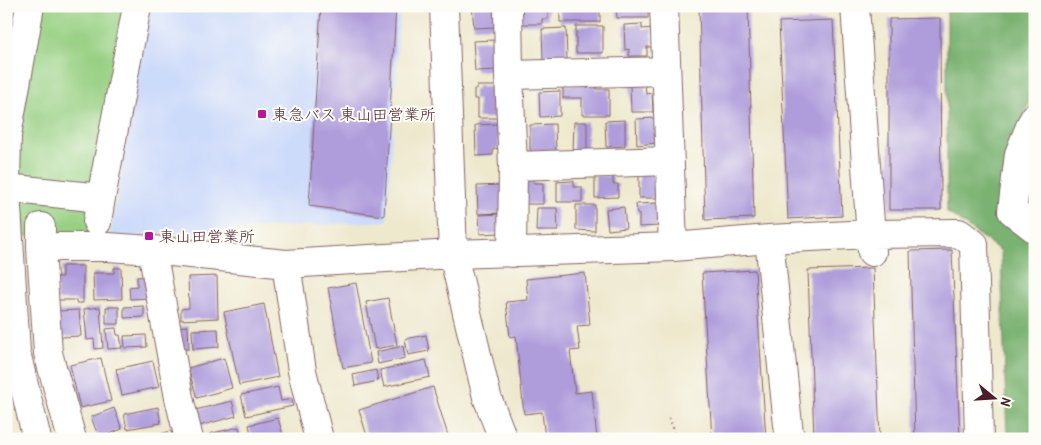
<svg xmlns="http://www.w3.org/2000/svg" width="1041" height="445" viewBox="0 0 1041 445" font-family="'Patrick Hand','Klee One',sans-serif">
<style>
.built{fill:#cddbfa}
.green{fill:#98d083;stroke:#717857}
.forest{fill:#7ab271;stroke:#62684e}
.building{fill:#ae9cdb}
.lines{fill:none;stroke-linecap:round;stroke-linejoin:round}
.minor-casing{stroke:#836564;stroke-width:30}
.path{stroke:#836564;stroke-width:3;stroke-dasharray:1 4;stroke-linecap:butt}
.minor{stroke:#fff;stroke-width:28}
.poi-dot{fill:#b5179e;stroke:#fdfcf7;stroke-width:2}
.labels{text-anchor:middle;stroke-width:4;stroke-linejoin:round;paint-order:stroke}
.poi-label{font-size:16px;fill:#4a1f2b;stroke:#fdfcf7;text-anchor:start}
</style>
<rect width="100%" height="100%" fill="#fdfcf7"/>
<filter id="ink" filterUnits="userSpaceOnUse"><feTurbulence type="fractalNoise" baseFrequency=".02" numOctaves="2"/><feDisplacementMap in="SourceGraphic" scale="10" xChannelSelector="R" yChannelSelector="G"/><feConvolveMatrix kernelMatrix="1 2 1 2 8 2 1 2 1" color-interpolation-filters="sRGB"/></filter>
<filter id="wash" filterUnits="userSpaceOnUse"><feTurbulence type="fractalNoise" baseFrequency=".0096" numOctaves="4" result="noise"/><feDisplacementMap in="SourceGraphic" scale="20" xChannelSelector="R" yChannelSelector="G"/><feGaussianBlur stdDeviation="1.12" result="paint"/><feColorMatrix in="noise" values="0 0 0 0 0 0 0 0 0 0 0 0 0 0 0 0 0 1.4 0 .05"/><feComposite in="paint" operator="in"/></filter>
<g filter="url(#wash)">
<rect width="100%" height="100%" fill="#eee8cd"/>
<path class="built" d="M149,6H400L387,221L110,237Z"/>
<path class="green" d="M41,6H139L102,232L22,236L14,175Z"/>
<path class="forest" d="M914,6L1035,7V88L1015,137L1007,219L1035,243V439H1007L1001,251L947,212V11Z"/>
<g id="blocks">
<path class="building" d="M321,6H396L384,216L309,206Z
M472,6H494L496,27L474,28Z
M521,6H548V19H542V24H521Z
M576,6H600V22H560V8H576Z
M616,6H648V18H617Z
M699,6H748L754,218L705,220Z
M940,18L941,210H889V19Z
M833,20L842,216L788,219L779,22Z
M642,24V29L652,28V47H647V56H629V49L625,50L624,25Z
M576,26H603V53H576Z
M566,28L567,60L543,61L542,29Z
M495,40L497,70L475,71L473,41Z
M630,83H645L646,94L652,93L653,112H631Z
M563,85H596V89H609V115H582V98H563Z
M477,86H499V118H478V99H474V89H477Z
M560,91V116L540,117L539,92Z
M655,118L657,143L637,145L636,119Z
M625,120V146L606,147L605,121Z
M574,122H587V152H573Z
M498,124L499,148L493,149V155L476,156L475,125Z
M555,124L556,153H530V125Z
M639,172L660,175V198H639Z
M1033,172L1035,173V207L1022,203Z
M595,176H613V184H618V197L595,198Z
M523,179H534V183H543V204H523Z
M574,181V187H582V202H557V182Z
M503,185L504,213L478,214L477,186Z
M660,203L661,226L639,227V214H637L636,204Z
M576,205H595V231L576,230Z
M624,207L626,228L608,230L606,209Z
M537,208H557L558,231H536Z
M503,214L500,233L480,234L479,215Z
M952,250L960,439H915L910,251Z
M62,266H83V303H76V300H57V277H62Z
M114,268H121L122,299L94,300L93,273H114Z
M873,268L880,439H814L808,270Z
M755,270L766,439H712L702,273Z
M585,273L590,325L577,326L580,350L570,351L575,393L592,391L597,439H545L542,412L524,414L516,336L510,337L506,302L528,300L526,279Z
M150,276L151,298L130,299L129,287L137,286V277Z
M217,276L218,318L181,320V309L189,308L188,277Z
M356,283L371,363L343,368L328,288Z
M388,298L397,345L375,349L366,302Z
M264,304L278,377L239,385L224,312Z
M144,306V317L124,318V307Z
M100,307L103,348L95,349L94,339L87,340L84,309Z
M106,307H119V324H106Z
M79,310L81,336L60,337L58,311Z
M188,326L189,349H177L176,327Z
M116,328L117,335H120L122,348L108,349L106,329Z
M218,329L219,347L193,349L192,330Z
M146,335L147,347L125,348L124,336Z
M426,335L429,351L408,355L405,339Z
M403,346L405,358L378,364L376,352Z
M101,358L111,401L80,408L70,365Z
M224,358L232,388L197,398L188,368Z
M426,360L430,377L384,387L380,370Z
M153,361L159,387L122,395L116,369Z
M376,370L378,381L355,386L353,375Z
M278,387L281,401L292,399L293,406L246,416L241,395Z
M433,387L449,439H368L359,410Z
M232,401L236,416L199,426L195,410Z
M158,407L161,423L127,429L124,414Z
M114,408L122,429L99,438L91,417Z
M278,418L284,439H252L249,425Z
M239,427L242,439H210L209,434Z
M171,431L173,439H146L145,438Z"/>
</g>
</g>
<g filter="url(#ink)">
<use href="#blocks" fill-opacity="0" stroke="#836564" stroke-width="1"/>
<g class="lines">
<defs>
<path id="minor" d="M444,6L453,254L487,397L503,439
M508,6L509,75L513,166L512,253
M855,6L872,252
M509,75L666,71
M1035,117L1031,124L1019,154L1012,211L1035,229
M513,166L670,161
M6,185L7,135L30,6
M6,188L101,198L97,222
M6,191L16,352L37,439
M101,198L137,6
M41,227V249L48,353L72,439
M769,239L788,425L790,439
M673,247L769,239L871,234L959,233L974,244L979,439
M41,249L59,247H108L152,250L286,264L453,254L673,247L664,6
M152,250L179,398L189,439
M286,264L302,371L319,439"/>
</defs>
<use href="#minor" class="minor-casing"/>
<path class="path" d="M669,418L677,439"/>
<use href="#minor" class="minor"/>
</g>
</g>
<g class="poi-dot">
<rect x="257" y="109" width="10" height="10" rx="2.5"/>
<rect x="144" y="231" width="10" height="10" rx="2.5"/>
</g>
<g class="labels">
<g class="poi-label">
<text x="272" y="120">東急バス 東山田営業所</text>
<text x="159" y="242">東山田営業所</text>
</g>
</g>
<rect width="1041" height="445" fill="none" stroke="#fdfcf7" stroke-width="25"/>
<g transform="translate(994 398) rotate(108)" stroke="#fdfcf7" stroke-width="4" paint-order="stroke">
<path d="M0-4L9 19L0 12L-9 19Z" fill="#4a1f2b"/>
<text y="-8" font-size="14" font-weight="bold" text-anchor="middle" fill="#4a1f2b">N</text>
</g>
</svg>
